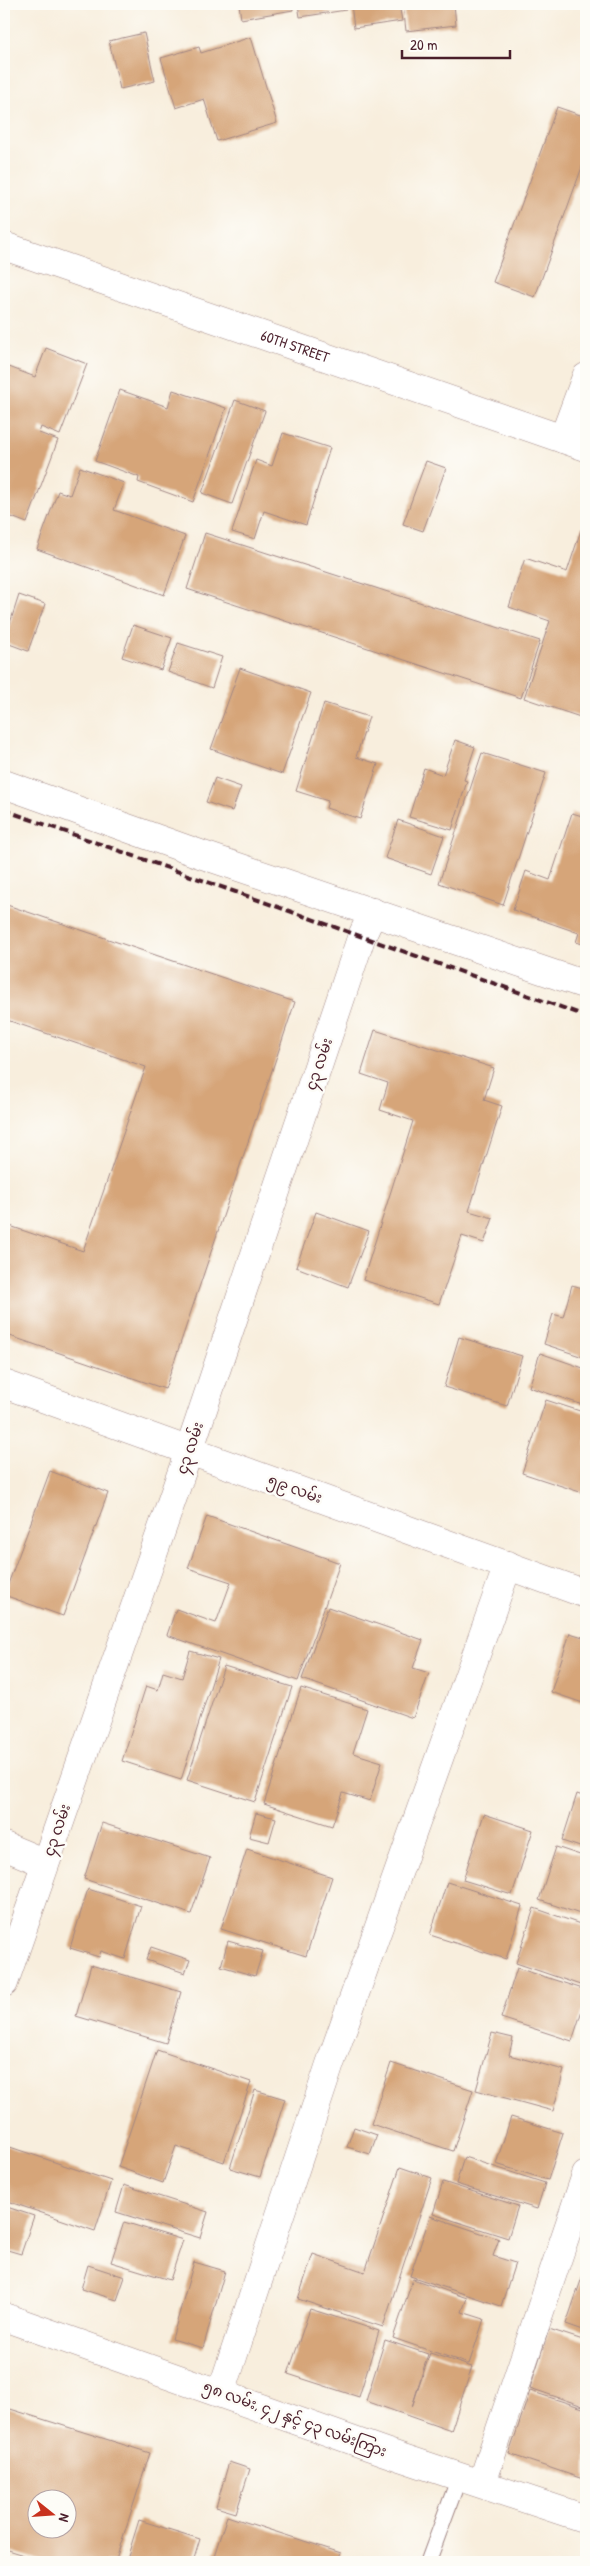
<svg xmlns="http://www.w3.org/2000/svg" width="590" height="2566" viewBox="0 0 590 2566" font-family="'Patrick Hand','Noto Sans Myanmar',sans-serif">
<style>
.building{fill:#d6a579;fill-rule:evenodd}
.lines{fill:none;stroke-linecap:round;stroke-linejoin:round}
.service-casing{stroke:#a18684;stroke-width:17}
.minor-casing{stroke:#a18684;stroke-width:29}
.tertiary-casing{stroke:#a18684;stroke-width:29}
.service{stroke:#fff;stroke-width:15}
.minor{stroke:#fff;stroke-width:28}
.tertiary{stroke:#fff;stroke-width:28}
.rail{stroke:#4a1f2b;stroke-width:4;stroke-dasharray:8 4;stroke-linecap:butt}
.labels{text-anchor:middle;stroke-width:5;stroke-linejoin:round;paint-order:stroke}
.street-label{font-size:15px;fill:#4a1f2b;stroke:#fdfcf7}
</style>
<rect width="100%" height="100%" fill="#fdfcf7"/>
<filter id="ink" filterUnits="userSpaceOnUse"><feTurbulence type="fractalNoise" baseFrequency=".02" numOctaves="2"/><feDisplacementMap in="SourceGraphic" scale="10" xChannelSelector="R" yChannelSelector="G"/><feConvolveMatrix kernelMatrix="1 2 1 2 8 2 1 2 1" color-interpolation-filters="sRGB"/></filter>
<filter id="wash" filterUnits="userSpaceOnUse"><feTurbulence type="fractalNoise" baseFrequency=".0096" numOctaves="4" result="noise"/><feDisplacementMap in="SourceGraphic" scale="20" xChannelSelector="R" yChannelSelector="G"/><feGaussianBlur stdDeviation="1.12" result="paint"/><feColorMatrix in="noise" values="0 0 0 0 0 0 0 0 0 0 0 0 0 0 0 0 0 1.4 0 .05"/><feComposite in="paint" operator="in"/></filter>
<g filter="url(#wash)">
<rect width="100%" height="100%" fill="#f8eedd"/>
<g id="blocks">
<path class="building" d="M239,4H292L293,10L241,19Z
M298,4H345L346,10L300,17Z
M351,4H399L402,21L354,28Z
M403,4H454L456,25L406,31Z
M144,33L155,81L120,89L109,41Z
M251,37L277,123L217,141L204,99L176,108L161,58L199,47L201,53Z
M557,107L586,117V156L535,297L493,282Z
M46,348L87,364L60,435L41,427L39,433L58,440L27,523L4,514V365L35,377Z
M120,390L168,407L173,390L226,408L193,502L138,482L139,477L95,461Z
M235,400L265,411L232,504L202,493Z
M283,433L330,448L306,525L264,511L255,539L232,532L256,460L272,466Z
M426,461L446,468L423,531L403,524Z
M80,467L124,483L114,510L185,536L164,595L37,549L58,491L70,495Z
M582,527L586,529V719L524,698L550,621L509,607L525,558L567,572Z
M205,533L540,641L521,698L187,589Z
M19,595L45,604L28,651L4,642Z
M133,625L172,638L161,670L122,657Z
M178,643L222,657L212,688L168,672Z
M240,668L311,693L282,774L211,749Z
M324,703L369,717L356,757L378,764L360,819L326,808L328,801L296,791Z
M455,740L475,747L464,780L467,781L452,830L409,817L424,768L443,775Z
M482,753L546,773L503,905L439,883Z
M215,778L241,787L232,811L206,802Z
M572,813L586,817V945L576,942L579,933L513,910L526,871L550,880Z
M398,820L444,836L431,874L385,858Z
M4,904L295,1002L165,1389L4,1334V1224L83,1251L146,1067L4,1019Z
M375,1030L494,1068L484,1100L502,1106L469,1211L493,1218L484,1243L462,1236L439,1304L363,1280L413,1121L380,1110L388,1083L361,1074Z
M316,1212L369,1231L348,1287L296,1267Z
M572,1285L586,1289V1358L544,1344L553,1314L563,1317Z
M459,1337L522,1356L507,1406L444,1387Z
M540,1353L586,1369V1406L529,1387Z
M546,1400L586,1413V1494L522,1473Z
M50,1471L108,1493L63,1616L4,1595Z
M207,1516L340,1563L298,1681L167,1635L176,1609L216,1623L231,1582L188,1568Z
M328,1607L423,1640L413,1668L429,1673L413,1718L302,1679Z
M570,1633L586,1638V1704L551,1692Z
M190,1651L219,1659L181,1780L122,1761L146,1686L158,1690L163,1672L182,1678Z
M224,1666L292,1687L255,1802L187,1780Z
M301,1688L367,1709L353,1753L382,1762L370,1801L343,1793L332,1826L264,1804Z
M577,1794L586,1797V1849L562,1841Z
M256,1813L276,1818L269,1842L249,1837Z
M484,1814L533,1830L512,1895L463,1880Z
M102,1823L210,1858L191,1914L84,1879Z
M556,1847L586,1857V1916L539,1900Z
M247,1849L332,1877L306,1956L221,1929Z
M447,1882L522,1906L506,1959L430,1935Z
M88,1889L141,1906L125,1959L101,1951L99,1957L70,1948Z
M534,1908L586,1926V1987L516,1963Z
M228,1941L263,1951L255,1976L221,1966Z
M151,1947L190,1960L185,1973L146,1960Z
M91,1965L181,1992L166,2043L76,2016Z
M517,1968L586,1990V1998L572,2041L501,2018Z
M492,2033L513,2038L509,2055L564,2070L553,2111L476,2090Z
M157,2050L251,2082L224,2162L176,2146L163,2183L118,2167Z
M391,2063L473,2090L453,2151L371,2124Z
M255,2090L285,2099L260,2177L230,2168Z
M511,2117L563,2133L548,2180L496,2164Z
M354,2127L377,2135L370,2154L347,2147Z
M4,2145L111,2181L95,2231L4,2200Z
M464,2157L545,2183L537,2209L456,2184Z
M400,2167L432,2178L383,2327L298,2299L313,2254L365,2272Z
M443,2182L518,2206L508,2238L433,2214Z
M124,2185L208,2212L200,2238L116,2212Z
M4,2206L34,2216L21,2254L4,2249Z
M430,2216L499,2239L493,2256L515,2263L501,2306L410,2276Z
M124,2222L183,2240L170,2280L111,2262Z
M194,2262L225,2271L203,2348L172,2339Z
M88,2265L125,2277L117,2300L81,2289Z
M586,2266V2331L566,2324Z
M413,2279L467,2298L462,2312L484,2319L469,2364L393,2338Z
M310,2309L379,2331L359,2397L288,2374Z
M549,2329L586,2341V2407L530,2388Z
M385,2340L428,2354L412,2407L430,2353L472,2367L451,2431L366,2401Z
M530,2391L586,2409V2480L509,2454Z
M4,2407L150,2453L115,2562H46L4,2549ZM38,2498H68V2528H38Z
M229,2462L250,2469L236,2513L216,2507Z
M227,2516L341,2553L338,2562H212Z
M139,2520L200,2539L193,2562H126Z"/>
</g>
</g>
<g filter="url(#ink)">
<use href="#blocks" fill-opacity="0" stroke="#a18684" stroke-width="1"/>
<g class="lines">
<defs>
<path id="service" d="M428,2562L460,2475"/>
<g id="minor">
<path id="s1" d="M4,246L586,447"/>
<path d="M563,439L586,377"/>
<path d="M4,784L200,854L586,985"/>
<path d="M4,1384L586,1594"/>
<path d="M4,1846L45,1863"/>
<path d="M4,1983L189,1451L361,938L373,912"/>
<path d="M221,2393L330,2064L508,1565"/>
<path d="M482,2483L586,2175"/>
</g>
<path id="tertiary" d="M4,2317L385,2452L586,2519"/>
</defs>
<use href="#service" class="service-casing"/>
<use href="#minor" class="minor-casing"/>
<use href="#tertiary" class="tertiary-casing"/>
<use href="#service" class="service"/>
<use href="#minor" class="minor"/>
<use href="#tertiary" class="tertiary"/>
<path class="rail" d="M4,810L586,1016"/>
</g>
</g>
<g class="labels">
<g class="street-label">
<text dy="5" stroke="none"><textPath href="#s1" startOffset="308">60TH STREET</textPath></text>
<text transform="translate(319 1064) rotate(-71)" y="5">၄၃ လမ်း</text>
<text transform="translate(190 1448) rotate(-71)" y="5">၄၃ လမ်း</text>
<text transform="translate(295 1489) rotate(20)" y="5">၅၉ လမ်း</text>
<text transform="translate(57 1830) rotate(-71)" y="5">၄၃ လမ်း</text>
<text transform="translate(295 2419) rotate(20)" y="5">၅၈ လမ်း, ၄၂ နှင့် ၄၃ လမ်းကြား</text>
</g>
</g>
<rect width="590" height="2566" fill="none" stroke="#fdfcf7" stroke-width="20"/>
<g transform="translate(52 2514) rotate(107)"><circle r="24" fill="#fdfcf7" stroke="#b5a4a5"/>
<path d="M0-4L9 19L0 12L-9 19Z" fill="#c8321e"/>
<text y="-8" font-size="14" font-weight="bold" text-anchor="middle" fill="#4a1f2b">N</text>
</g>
<path d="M402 50v8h108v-8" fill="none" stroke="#4a1f2b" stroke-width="2.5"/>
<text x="410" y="50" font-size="15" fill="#4a1f2b" stroke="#fdfcf7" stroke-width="4" paint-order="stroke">20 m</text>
</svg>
